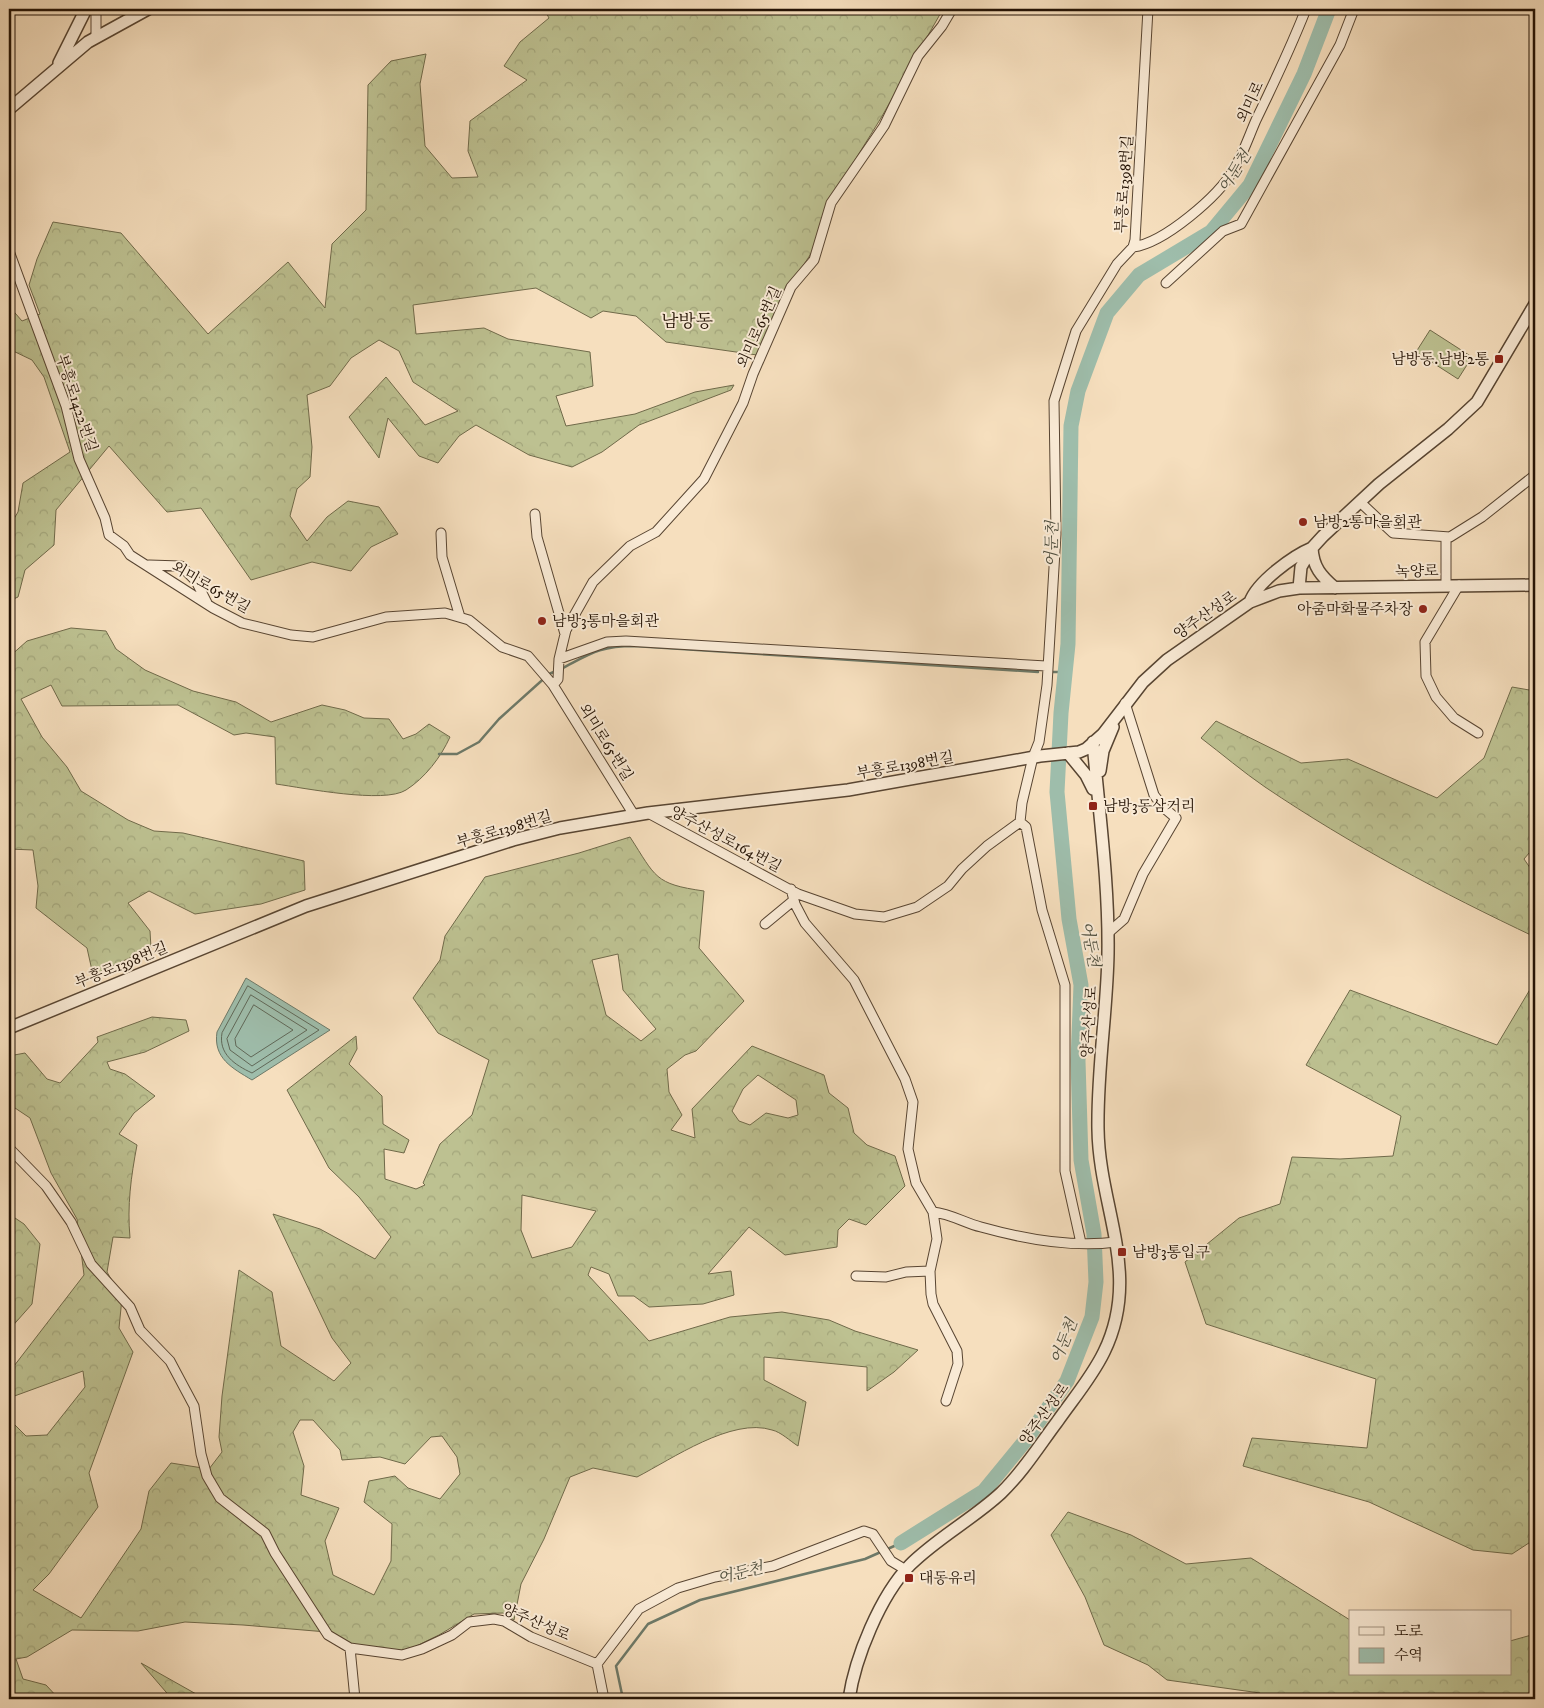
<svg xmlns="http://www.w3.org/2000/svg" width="1544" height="1708" viewBox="0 0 1544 1708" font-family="'IM FELL DW Pica','Noto Serif KR',serif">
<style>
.forest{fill:url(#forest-crowns);stroke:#706a4a;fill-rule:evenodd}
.pitch{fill:#bdc191;stroke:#706a4a}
.water{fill:#9ebdab;stroke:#6d7968}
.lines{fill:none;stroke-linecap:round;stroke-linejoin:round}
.shore{stroke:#606858;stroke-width:1}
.stream{stroke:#6d7968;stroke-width:2.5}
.river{stroke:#9ebdab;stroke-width:15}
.minor-casing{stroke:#584532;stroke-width:11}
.tertiary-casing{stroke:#584532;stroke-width:14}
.minor{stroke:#f9ead5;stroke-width:9}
.tertiary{stroke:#f9ead5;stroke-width:11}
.poi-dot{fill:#8f2418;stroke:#f9ead5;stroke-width:2}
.labels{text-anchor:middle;stroke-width:4;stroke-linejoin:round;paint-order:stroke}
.street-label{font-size:15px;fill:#231204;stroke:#f9ead5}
.poi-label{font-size:15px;fill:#231204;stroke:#f9ead5;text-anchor:start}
.water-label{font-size:16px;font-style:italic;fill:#4e4e3e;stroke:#f9ead5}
.quarter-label{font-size:18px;fill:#231204;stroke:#f9ead5}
</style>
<defs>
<pattern id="forest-crowns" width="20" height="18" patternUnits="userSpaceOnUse" patternTransform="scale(1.25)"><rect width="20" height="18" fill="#bdc191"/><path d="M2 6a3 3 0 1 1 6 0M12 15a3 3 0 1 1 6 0" fill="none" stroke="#a2a57b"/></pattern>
</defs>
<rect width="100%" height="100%" fill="#f6dfbe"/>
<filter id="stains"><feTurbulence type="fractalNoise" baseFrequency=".004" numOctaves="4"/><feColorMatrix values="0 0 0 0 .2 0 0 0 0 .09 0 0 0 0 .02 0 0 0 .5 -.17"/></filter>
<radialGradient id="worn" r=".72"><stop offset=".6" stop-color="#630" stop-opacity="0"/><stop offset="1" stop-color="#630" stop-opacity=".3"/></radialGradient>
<path class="forest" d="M544,9H943L881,118L829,202L812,252L788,289L757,355L666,342L636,316L603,311L591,318L536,288L413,305L416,334L484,328L508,339L590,352L593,386L556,396L566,426L635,414L695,392L734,385L731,390L639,425L602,452L572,467L529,455L476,425L459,436L438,463L419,456L388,418L379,458L349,417L386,377L425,425L458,411L413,382L399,351L379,340L351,358L330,386L307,395L312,447L310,477L297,489L290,516L307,541L327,517L348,501L379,507L398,534L371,547L351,571L312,562L251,580L201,508L167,512L109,446L56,510L54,545L25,570L18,597L9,601V527L18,512L23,483L70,452L44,377L32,360L9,349V306L22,321L40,314L29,285L37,259L53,222L121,233L208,334L288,262L325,308L332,244L366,210L368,85L391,61L426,54L420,84L425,146L452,178L478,177L468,151L470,121L527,80L504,66L520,42L549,18Z
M71,628L106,631L116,649L145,670L193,691L236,702L271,722L322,705L345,710L364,718L389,719L403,739L416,734L429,724L450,737C441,757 425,778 406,790C384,804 304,788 276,784L275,737L246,733L234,735L178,705L62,706L51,685L21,699L42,737L67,767L81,791L128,820L154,831L183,833L304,861L305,890L261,904L195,914L149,891L128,903L150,931L151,948L93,975L87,948L36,908L38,886L33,850L9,849V657L27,641Z
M1512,687L1535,691V846L1524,859L1535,875V937C1442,893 1351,845 1265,787C1243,772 1222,754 1201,738L1216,721L1301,763L1348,759L1437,798L1484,758Z
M630,837C656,877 654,884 704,891L699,948L744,1001L696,1051L685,1055L667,1069L669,1092L682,1115L671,1130L695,1138L692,1109L752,1046L824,1075L829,1093L848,1108L854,1133L867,1145L895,1156L905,1186L866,1225L849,1219L838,1230L837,1247L785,1255L749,1227L708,1274L731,1271L734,1295L703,1304L649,1307L634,1296H618L609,1274L591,1267L588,1275L649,1341L730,1317L782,1312L829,1320L855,1331L918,1350L894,1372L867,1391V1367L764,1357V1380L806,1402L798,1446C790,1441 781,1432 772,1430C732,1417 672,1459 637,1477L593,1468L570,1477L544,1539L521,1584L514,1620L503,1613L474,1614L439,1635L406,1651L352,1645L327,1632L243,1625L185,1622L138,1631L72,1630L27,1657L16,1659L23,1679L46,1685L59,1699H9V1419L26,1436L47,1435L85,1387L83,1371L9,1398V1364L14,1366L84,1275L77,1219L51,1173L30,1118L9,1104V1056L25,1053L47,1079L60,1083L98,1042L97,1037L152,1017L186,1020L189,1031L145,1052L107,1062L110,1069L125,1074L155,1096L134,1113L119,1134L137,1145C131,1177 127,1205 130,1238L113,1237L107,1272L122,1298L119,1328L133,1352L89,1473L98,1507L49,1574L33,1590L81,1618L141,1529L149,1491L171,1463L209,1469L222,1452L219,1437L222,1396L239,1270L272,1292L281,1346L334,1381L351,1363L332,1338L273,1214L320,1229L375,1259L391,1237L359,1197L329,1168L287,1090L356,1036L357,1049L349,1064L382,1096L383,1124L409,1140L404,1153L384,1149L385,1179L416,1189L425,1185L423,1183L440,1144L472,1115L489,1060L438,1033L413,998L440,960L445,936L485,877L579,853ZM618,954L623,990L656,1029L641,1041L606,1015L592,960ZM758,1075L796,1100L798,1115L788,1118L766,1113L750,1125L739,1121L732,1111L743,1089ZM522,1195L596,1211L572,1247L532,1258L521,1230ZM300,1420H313L340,1450L342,1460L380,1457L405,1464L431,1437L442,1436L457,1457L460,1474L440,1499L408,1488L395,1476L369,1481L364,1502L392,1524L391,1561L374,1595L333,1575L325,1541L339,1508L301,1495L304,1466L293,1432Z
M1535,981V1539L1512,1554L1473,1550L1369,1502L1243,1466L1252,1438L1367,1448L1376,1379L1206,1324L1185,1262L1239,1218L1280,1204L1292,1157L1340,1159L1393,1156L1401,1116L1306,1065L1350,990L1497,1045Z
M9,1214L24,1224L40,1244L32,1304L9,1330Z
M1068,1512L1131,1535L1186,1564L1251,1558L1350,1620V1674H1510V1641L1535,1634V1699H1261L1260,1693L1167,1680L1148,1665L1104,1645L1085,1597L1051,1535Z
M141,1663L205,1699H172Z"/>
<path class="pitch" d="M1430,330L1472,357L1458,379L1416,352Z"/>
<path class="water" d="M246,978L330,1030L252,1080C232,1068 213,1058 217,1032Z"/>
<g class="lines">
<path class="shore" d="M248,986L319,1030L252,1073C235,1065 218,1054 222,1033Z
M251,995L307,1030L252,1066L230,1050L227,1039Z
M254,1005L293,1030L251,1057L236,1046L235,1039Z"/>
<path class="stream" d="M561,669C590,654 599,646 634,646L1038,672
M1051,672H1065
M439,754H457L479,742L499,719L549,674L556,671
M623,1699L616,1666L648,1624L700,1600L865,1559L901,1543"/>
<path class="river" d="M901,1543L984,1491L1025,1441L1067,1381L1092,1317L1096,1282L1094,1234L1081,1160L1078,1061L1081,985L1069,919L1057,792L1061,713L1068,644L1071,426L1078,391L1107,313L1139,275L1211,232L1250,185L1304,74L1329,9"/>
<defs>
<path id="minor" d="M96,9V37
M1133,247C1164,243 1219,196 1234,169C1243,154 1249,136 1256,120C1274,83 1291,47 1306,9
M9,251L66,406L79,459L105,518L109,535L124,546L130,555L213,608L242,623L291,635L313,637L386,617L445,613L469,620L502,647L528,656L553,685L634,815
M1166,283L1223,231L1241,224L1340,45L1354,9
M1360,502L1393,533L1450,537L1482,517L1535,475
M535,514L537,537L565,634
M441,533L442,557L460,617
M149,565L181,566L196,581L207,603
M1459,585L1425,642L1426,676L1436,697L1454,718L1478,733
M1446,586V537
M559,659L607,642L626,641L1046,666
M553,685L558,679L559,659L566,630L593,582L630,546L656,532L704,479L743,403L753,374L791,287L814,260L831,203L884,126L918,56L942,26L952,9
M648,813L798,894L855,914L884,917L917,907L948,886L962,869L987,846L1020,822
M791,889L795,904L805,923L854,980L905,1079L913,1102L908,1149L916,1183L933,1212C951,1214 965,1223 981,1227C1024,1239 1072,1248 1116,1242
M765,924L794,900
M1108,933L1124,919L1143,874L1176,818L1164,808L1154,795L1125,703
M9,1148L46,1186L71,1222L91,1264L130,1307L140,1330L170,1361L194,1406L201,1454L207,1476L220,1498L265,1533L275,1553L328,1635L350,1648L402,1655L422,1649L452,1635L469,1622L494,1619L504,1621L531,1637L597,1664
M933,1212L937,1239L930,1271L931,1294L933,1304L957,1351L958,1364L946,1401
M1081,1243L1065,1171V985L1042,910L1026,827L1020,822L1022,803L1033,757L1039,742L1047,685L1056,534L1054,401L1076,331L1117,264L1133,247L1135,240L1148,9
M856,1276L886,1277L906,1272L930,1271
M350,1648L355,1699
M604,1699L597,1664L639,1609L678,1588L715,1577L773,1566L864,1531L873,1534L891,1561L906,1570"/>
<path id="tertiary" d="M59,63L86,9
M9,109L88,42L148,9
M1312,548C1313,567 1321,576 1335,588
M1299,588L1301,567L1312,548L1323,536L1379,484L1448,429L1477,402L1535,304
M1250,602C1257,582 1293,556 1312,548
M1068,753L1086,775L1093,789
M1100,771L1103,751L1113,727
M9,1028L306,906L513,840L560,828L648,813L848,790L1040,756L1079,752L1086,749L1103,734L1143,682L1167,660L1250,602L1279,591L1299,588L1535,585
M849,1699C855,1658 880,1596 910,1565C937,1538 973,1519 1001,1493C1023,1472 1039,1446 1057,1422C1073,1399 1092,1377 1104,1352C1142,1274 1099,1208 1098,1129C1097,1070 1107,1012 1108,954C1109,883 1099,813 1093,742"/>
</defs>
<use href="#minor" class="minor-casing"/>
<use href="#tertiary" class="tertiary-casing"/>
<use href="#minor" class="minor"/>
<use href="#tertiary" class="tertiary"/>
</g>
<g class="poi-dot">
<rect x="1494" y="354" width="10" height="10" rx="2.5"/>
<circle cx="1303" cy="522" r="5"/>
<circle cx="1423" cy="609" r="5"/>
<circle cx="542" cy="621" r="5"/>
<rect x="1088" y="801" width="10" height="10" rx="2.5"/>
<rect x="1117" y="1247" width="10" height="10" rx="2.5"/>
<rect x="904" y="1573" width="10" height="10" rx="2.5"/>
</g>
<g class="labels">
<g class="street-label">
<text transform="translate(1250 102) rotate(-65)" y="5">외미로</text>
<text transform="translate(1124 184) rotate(-86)" y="5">부흥로1398번길</text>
<text transform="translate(759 327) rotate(-66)" y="5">외미로65번길</text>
<text transform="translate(77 403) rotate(72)" y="5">부흥로1422번길</text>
<text transform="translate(1417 571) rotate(-1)" y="5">녹양로</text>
<text transform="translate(211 587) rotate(30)" y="5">외미로65번길</text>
<text transform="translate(1205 615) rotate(-35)" y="5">양주산성로</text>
<text transform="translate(606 742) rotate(58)" y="5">외미로65번길</text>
<text transform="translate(905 765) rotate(-10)" y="5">부흥로1398번길</text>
<text transform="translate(504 829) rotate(-16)" y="5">부흥로1398번길</text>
<text transform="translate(726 839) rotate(28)" y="5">양주산성로164번길</text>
<text transform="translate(121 965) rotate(-22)" y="5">부흥로1398번길</text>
<text transform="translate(1089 1022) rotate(-86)" y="5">양주산성로</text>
<text transform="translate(1044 1414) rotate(-54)" y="5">양주산성로</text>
<text transform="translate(536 1622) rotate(23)" y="5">양주산성로</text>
</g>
<g class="poi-label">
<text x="1489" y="364" text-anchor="end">남방동.남방2통</text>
<text x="1313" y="527">남방2통마을회관</text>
<text x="1413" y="614" text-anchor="end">아줌마화물주차장</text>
<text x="552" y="626">남방3통마을회관</text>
<text x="1103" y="811">남방3동삼거리</text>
<text x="1132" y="1257">남방3통입구</text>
<text x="919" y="1583">대동유리</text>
</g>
<g class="water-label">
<text transform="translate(1234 171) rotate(-58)" y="6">어둔천</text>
<text transform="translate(1051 544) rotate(-89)" y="6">어둔천</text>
<text transform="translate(1091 944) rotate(79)" y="6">어둔천</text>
<text transform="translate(1063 1341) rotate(-68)" y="6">어둔천</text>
<text transform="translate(740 1572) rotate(-14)" y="6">어둔천</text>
</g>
<g class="quarter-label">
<text x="687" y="327">남방동</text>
</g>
</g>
<rect width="1544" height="1708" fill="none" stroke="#f6dfbe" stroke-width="30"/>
<rect x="10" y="10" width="1524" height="1688" fill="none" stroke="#231204" stroke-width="2.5"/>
<rect x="15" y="15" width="1514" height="1678" fill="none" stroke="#231204"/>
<rect x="1349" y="1610" width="162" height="65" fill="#f9ead5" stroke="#a39481"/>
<rect x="1359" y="1627" width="25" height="8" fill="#f9ead5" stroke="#a39481"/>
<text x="1394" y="1636" font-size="15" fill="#231204">도로</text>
<rect x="1359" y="1648" width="25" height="15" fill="#9ebdab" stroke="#a39481"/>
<text x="1394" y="1660" font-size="15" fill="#231204">수역</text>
<rect width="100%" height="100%" filter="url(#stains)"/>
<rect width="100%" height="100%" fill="url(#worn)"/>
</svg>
